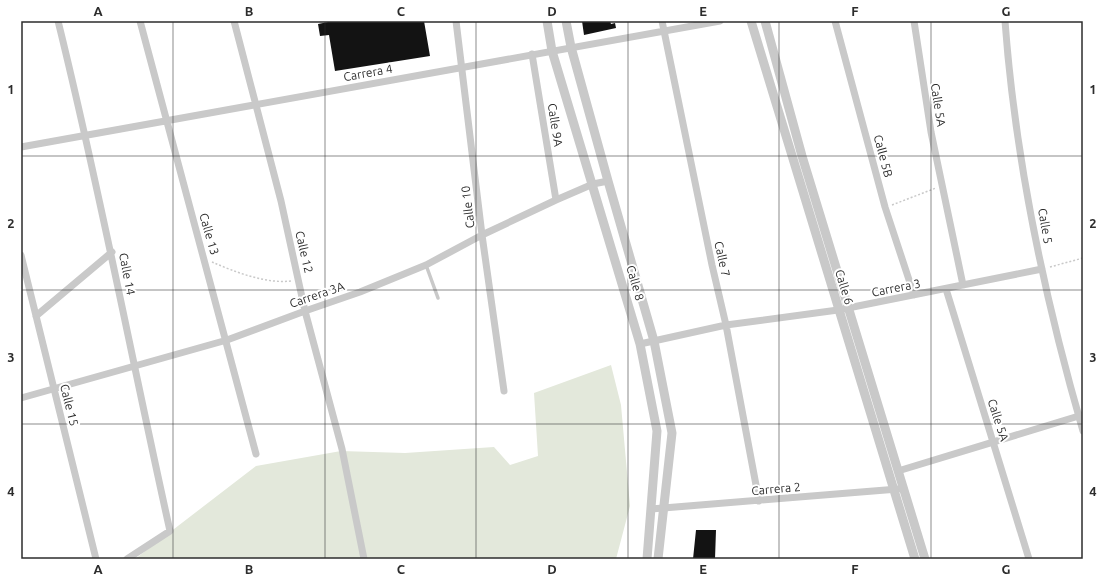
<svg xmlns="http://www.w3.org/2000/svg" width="1104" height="580" viewBox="0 0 1104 580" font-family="Ubuntu,sans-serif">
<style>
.green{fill:#e3e8db}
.building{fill:#131313}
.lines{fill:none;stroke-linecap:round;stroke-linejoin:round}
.path{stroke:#c9c9c9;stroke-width:1.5;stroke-dasharray:2 2;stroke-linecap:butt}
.service{stroke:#c9c9c9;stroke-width:3.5}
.minor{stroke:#c9c9c9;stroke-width:7}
.tertiary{stroke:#c9c9c9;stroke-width:9}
.grid{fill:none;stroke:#2c2c2c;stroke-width:1;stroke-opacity:0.55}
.labels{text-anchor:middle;stroke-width:4;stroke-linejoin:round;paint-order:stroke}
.street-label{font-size:12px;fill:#2c2c2c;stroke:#fff}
.neatline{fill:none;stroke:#2c2c2c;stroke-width:1.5}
.grid-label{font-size:13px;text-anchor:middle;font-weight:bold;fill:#2c2c2c}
</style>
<rect width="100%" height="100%" fill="#fff"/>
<path class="green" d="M611,365L621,405L630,506L616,559H135L256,466L341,451L405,453L494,447L510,465L538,456L534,393Z"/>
<path class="building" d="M333,21H424L430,56L335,71L329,35L320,36L318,24Z
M582,21H610L611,24L615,23L616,28L584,35Z
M696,530H716L715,559H693Z"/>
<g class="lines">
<path class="path" d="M892,205L936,188
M212,262C235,272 266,284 291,281
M1050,267L1083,258"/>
<path class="service" d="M426,265L438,298"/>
<path class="minor" d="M58,21C100,190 132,361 170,531L127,559
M140,21L256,454
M234,21L281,201L305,311L342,449L364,559
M456,21L482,235L504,391
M662,21L712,265L726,325L759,501
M835,21L885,207L914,295
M914,21L931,132L963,285
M1005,21C1015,157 1045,300 1083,431
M532,54L556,200
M21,147L720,21
M21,255L96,559
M946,289L1029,559
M36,316L112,252
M640,344L726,325L838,310L1042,269
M21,398L227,340L305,311L360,292L426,265L482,235L556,200L593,184L608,181
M898,471L1082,415
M651,509L898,489"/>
<path class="tertiary" d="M547,21L552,51L640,344L657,431L647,559
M566,21L571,47L608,181L654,341L672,433L658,559
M751,21L915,559
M765,21L802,156L925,559"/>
</g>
<path class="grid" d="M173,21V559M325,21V559M476,21V559M628,21V559M779,21V559M931,21V559M21,156H1083M21,290H1083M21,424H1083"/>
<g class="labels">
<g class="street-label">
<text transform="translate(368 73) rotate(-10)" y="4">Carrera 4</text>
<text transform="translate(938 105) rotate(81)" y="4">Calle 5A</text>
<text transform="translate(555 125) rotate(81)" y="4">Calle 9A</text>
<text transform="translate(883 156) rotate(75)" y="4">Calle 5B</text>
<text transform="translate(468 207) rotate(-97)" y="4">Calle 10</text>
<text transform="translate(1045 226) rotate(80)" y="4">Calle 5</text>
<text transform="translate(209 234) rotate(74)" y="4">Calle 13</text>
<text transform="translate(304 252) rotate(77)" y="4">Calle 12</text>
<text transform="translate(722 259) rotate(78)" y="4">Calle 7</text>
<text transform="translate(127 274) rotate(79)" y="4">Calle 14</text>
<text transform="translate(635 283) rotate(74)" y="4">Calle 8</text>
<text transform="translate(844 287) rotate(73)" y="4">Calle 6</text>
<text transform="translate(896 288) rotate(-11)" y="4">Carrera 3</text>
<text transform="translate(317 295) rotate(-19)" y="4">Carrera 3A</text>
<text transform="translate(69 405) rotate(76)" y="4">Calle 15</text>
<text transform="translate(998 420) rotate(72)" y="4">Calle 5A</text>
<text transform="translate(776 489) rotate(-5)" y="4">Carrera 2</text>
</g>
</g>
<rect width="1104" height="580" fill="none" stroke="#ffffff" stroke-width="44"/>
<rect x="22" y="22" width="1060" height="536" class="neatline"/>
<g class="grid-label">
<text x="98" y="16">A</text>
<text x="249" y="16">B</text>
<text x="401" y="16">C</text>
<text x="552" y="16">D</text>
<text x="703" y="16">E</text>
<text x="855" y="16">F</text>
<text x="1006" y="16">G</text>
<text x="11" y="94">1</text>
<text x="1093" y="94">1</text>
<text x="11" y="228">2</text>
<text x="1093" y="228">2</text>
<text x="11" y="362">3</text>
<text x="1093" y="362">3</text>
<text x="11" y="496">4</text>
<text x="1093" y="496">4</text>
<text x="98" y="574">A</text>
<text x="249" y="574">B</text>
<text x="401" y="574">C</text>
<text x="552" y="574">D</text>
<text x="703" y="574">E</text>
<text x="855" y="574">F</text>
<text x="1006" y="574">G</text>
</g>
</svg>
